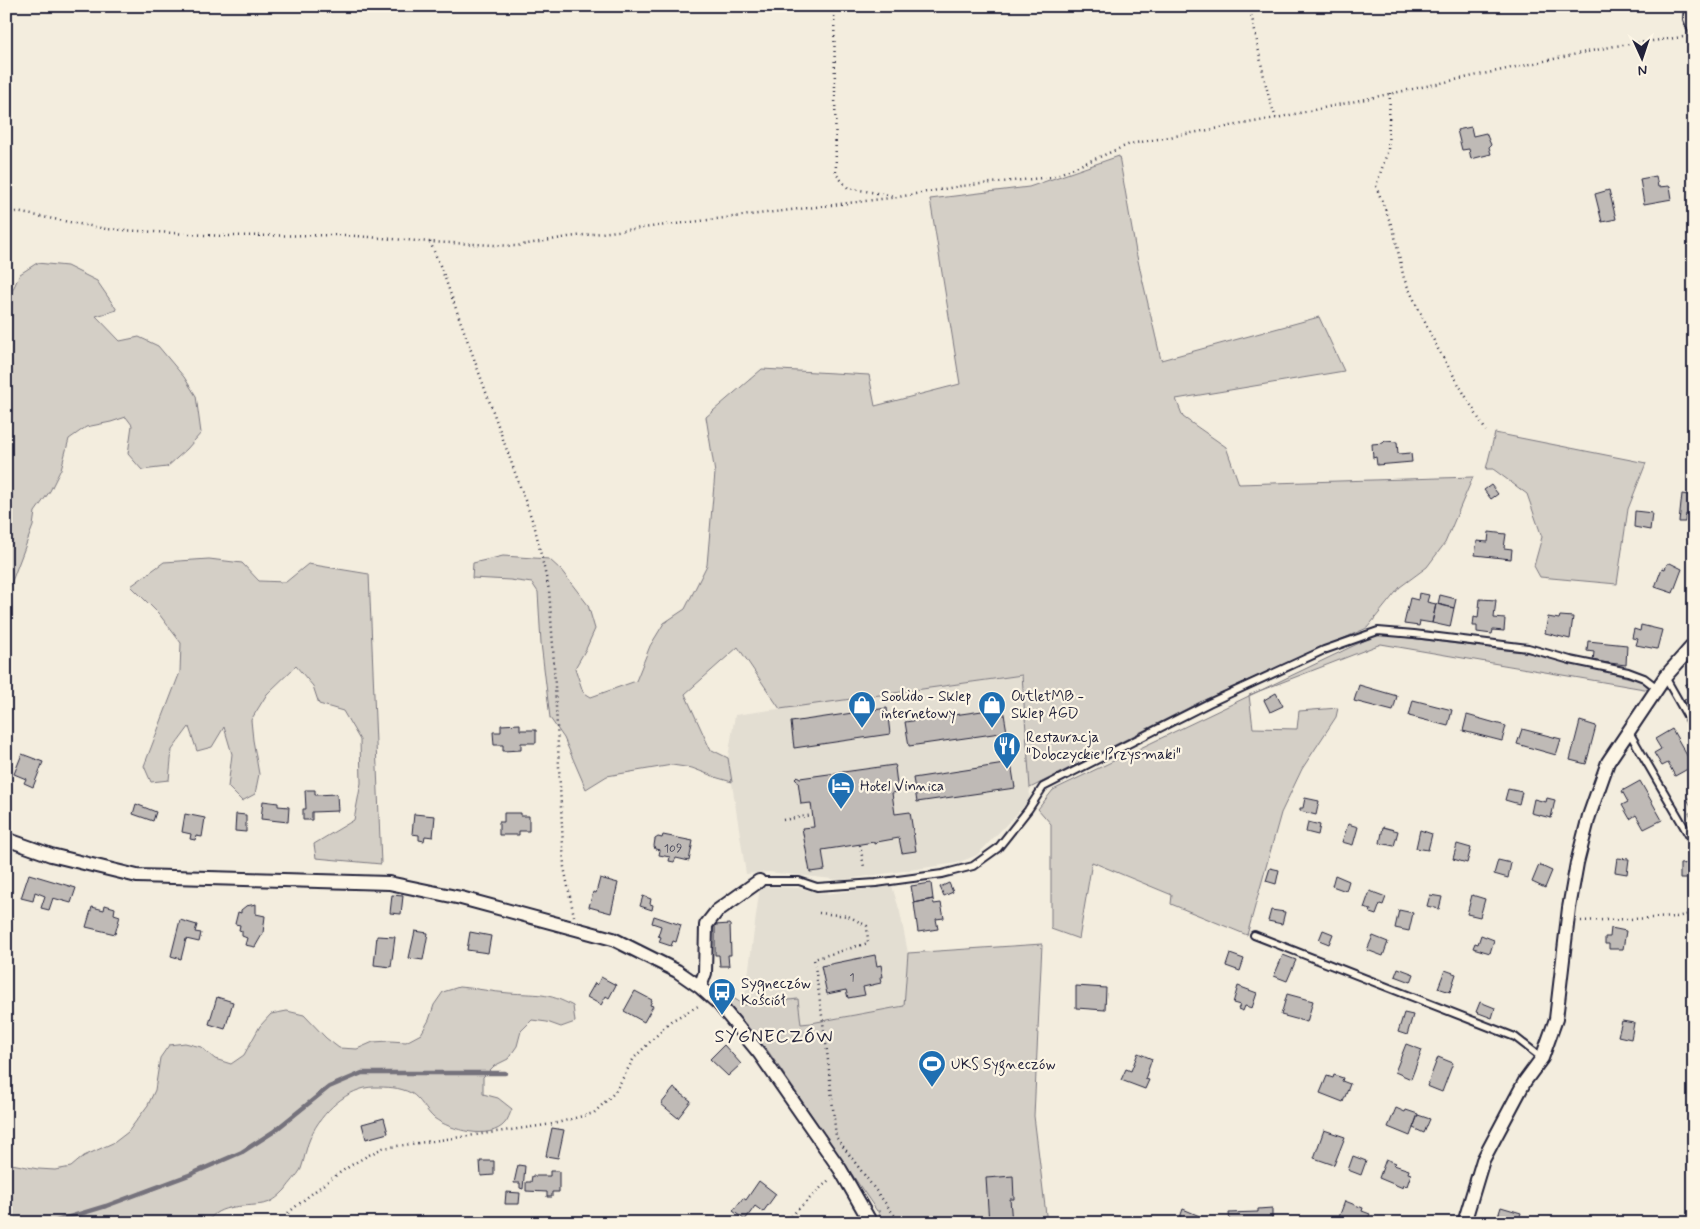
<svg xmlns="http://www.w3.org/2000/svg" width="1700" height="1229" viewBox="0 0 1700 1229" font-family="Mynerve,sans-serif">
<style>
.built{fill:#e3ded2}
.green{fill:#d4cfc6;stroke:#7b7880}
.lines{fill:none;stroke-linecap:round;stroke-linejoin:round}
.stream{stroke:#75727b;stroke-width:4.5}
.building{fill:#bfbab6;stroke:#22223b}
.service-casing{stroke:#22223b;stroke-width:10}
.minor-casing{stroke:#22223b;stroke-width:16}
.path{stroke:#22223b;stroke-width:2.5;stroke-dasharray:1 4;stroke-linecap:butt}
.service{stroke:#fcf5e5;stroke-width:6}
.minor{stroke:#fcf5e5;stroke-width:12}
.labels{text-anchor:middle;stroke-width:4.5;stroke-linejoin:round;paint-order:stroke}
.number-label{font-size:12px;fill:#49485a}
.poi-label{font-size:15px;fill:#22223b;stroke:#fcf5e5;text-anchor:start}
.quarter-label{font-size:18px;letter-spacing:1px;fill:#22223b;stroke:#fcf5e5}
</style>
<rect width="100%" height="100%" fill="#f3edde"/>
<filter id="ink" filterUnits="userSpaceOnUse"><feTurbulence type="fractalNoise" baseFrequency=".02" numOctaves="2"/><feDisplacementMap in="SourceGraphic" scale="10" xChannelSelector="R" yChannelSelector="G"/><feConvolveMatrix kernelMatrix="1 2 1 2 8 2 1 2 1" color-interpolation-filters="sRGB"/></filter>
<g filter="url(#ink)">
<path class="built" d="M1022,675L1030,788L1029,801L977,855L957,863L842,880L768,872L746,874L728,758L735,715Z
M760,886L800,888L825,894L892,886L900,912L908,953L904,1006L801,1024L744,1005Z"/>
<path class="green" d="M1119,156L1136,252L1161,360L1319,317L1344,371L1176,399L1183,417L1226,447L1239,484L1473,477L1445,543L1427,567L1400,587L1367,628L1204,700L1030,788L1022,675L780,709L738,647L685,694L710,749L728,758L732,782L718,778L692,768L672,765L607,776L586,789L564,738L550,718L541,643L538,592L532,583L510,580L472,578L473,563L503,556L549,559L561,570L588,605L595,629L586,649L575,668L583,692L591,697L636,681L650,646L664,623L685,609L707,565L715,473L706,417L762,369L869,375L875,406L960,384L930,199L1029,187Z
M37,263L67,266L97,281L117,310L96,316L120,341L139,337L158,346L184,377L196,396L201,433L187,449L167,467L142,470L128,454L132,425L126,417L111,422L86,427L69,439L61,469L50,491L35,512L33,526L6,597V529L10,507L6,496V304L20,274Z
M1495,433L1646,463L1628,509L1617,584L1540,577L1534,566L1542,537L1527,494L1493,469H1486Z
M209,559L242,563L259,581L286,582L308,564L369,574L381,864L316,858L314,844L354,820L361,783L360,740L343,711L319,704L313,686L296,666L267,694L251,720L253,740L259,774L255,794L242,801L228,787L232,754L224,727L212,747L197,751L189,727L172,750L169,780L151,782L144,766L180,672L181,643L159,614L131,586L164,562Z
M1378,634L1529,653L1642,681L1650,690L1381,644L1249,695L1253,728L1297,729L1299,711L1338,708L1336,717L1302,769L1281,813L1247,935L1171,904L1172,895L1092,862L1079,939L1051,929V824L1038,809L1053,790Z
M1042,944L1034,1116L1047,1223H883L878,1212L880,1211H877L768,1051L712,984L744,1005L798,999L801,1024L811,1023L904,1006L908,953Z
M459,987C476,988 492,992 509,993C536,995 548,992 573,1006L575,1022L561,1027L547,1022L532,1020L521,1031L517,1046L508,1059L494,1066L483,1077V1094L498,1098L512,1109C510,1113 508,1120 505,1123C490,1141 450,1130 434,1118C426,1111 420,1098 411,1093C399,1087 387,1087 374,1087C348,1087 321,1113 311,1136C306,1146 305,1158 301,1169C297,1176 290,1183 285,1190C280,1195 274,1201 267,1203C250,1208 216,1202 208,1223H6V1163L38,1169L55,1170L71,1167L84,1156L115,1142L128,1132L148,1105L155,1090L160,1058L169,1045L185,1043L201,1047L215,1059L231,1064L244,1055L260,1026L271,1014L287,1011L304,1015L326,1038L339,1048L357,1049L373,1042L390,1041L406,1042L421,1034L429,1020L434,1005L443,992Z"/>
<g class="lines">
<path class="stream" d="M50,1223L106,1206L189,1175L242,1152L273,1132L329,1087L362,1073H505"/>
</g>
<path class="building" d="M1471,127L1473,136L1486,133L1491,145L1489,147L1491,154L1471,159L1469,149L1462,150L1457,130Z
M1656,176L1658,187L1670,186L1672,199L1644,204L1640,179Z
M1609,190L1616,219L1602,222L1595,194Z
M1385,441L1397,442L1398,454L1411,453L1412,462L1377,465L1376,457L1373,458L1372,444L1383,443Z
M1491,485L1498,494L1491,499L1484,490Z
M1682,494L1694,496V515L1686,514L1685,522H1679Z
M1635,511L1652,513L1650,530L1634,527Z
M1489,532L1506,534L1504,548L1512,549L1511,559L1475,555L1477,541L1488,542Z
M1670,563L1682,569L1673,593L1655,587L1662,568L1665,569L1667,564Z
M1419,593L1429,595L1427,602L1436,604L1432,623L1420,621L1419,626L1404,624L1410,598L1418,600Z
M1440,595L1456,599L1454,608L1438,604Z
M1480,599L1496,600L1494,618L1505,619L1504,631L1493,630L1492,634L1477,632V626H1473L1474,617L1478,618Z
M1436,604L1454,608L1450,627L1432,623Z
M1560,616L1573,617L1570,639L1545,633L1548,617L1559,619Z
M1641,625L1662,630L1657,649L1636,645L1638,639L1632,638L1634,629L1640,631Z
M1588,641L1627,645L1626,665L1593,661L1594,652L1587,651Z
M1694,680V706L1688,708L1684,700L1691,697L1685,685Z
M1359,685L1397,696L1393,711L1354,701Z
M1276,693L1283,706L1270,712L1264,700Z
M1413,700L1452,710L1448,726L1409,716Z
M1694,706V715L1692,716L1688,708Z
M887,708L890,734L794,748L791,722Z
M1003,708L1007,732L909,746L905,722Z
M1467,715L1506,726L1502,741L1463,731Z
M1580,721L1596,726L1586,764L1570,760Z
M520,724V730H536V743H521V750L503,751V745H494L493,732H501V725Z
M1522,729L1561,739L1556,755L1517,744Z
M1672,729L1693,766L1675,776L1668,763L1662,766L1654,753L1661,749L1655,739Z
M22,754L43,762L33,787L24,783L26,779L14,774Z
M1011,763L1015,788L917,802L913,778Z
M894,765H895L896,767L895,768L898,792L892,793L895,814L910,812L916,851L902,853L899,838L877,842V843L874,844V842L822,850L825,870L810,872L802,828L814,827L811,803L801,804L798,781L795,778L797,776L800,778Z
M1640,781L1662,820L1644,829L1636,815L1630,819L1622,805L1628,802L1622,791Z
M1508,789L1522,792L1519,804L1505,800Z
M305,790H315V795L337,794L338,811L312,812V820H303V809H306Z
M1694,795V811L1687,799Z
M1305,798L1319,801L1316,815L1300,811V808H1303Z
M1547,798L1555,800L1551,818L1531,813L1534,799L1546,802Z
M263,801L278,803V806L289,807L288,822L261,819Z
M136,804L156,812L153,821L133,814Z
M1694,811V822L1689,813Z
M504,813H521V816H529V831H519V835H499V822H504Z
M185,814L205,818L202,837L196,836L195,840L190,839L191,834L182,832Z
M236,814L246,815V832L235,831Z
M414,814L435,816L433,837L425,836L424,841L419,840V835L412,834Z
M1308,822L1320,825L1318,835L1306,832Z
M1348,824L1358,827L1353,845L1342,842Z
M1383,827L1398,831L1394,846L1380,843Z
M1420,830L1432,834L1428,850L1416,848Z
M663,835L693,841L689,861L676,858L674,862L669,861L670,857L659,855L660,850L655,849L654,846L655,839L658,837L662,838Z
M1457,844L1471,848L1467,863L1453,859Z
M1617,858L1629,859L1627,874L1615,872Z
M1498,860L1511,863L1508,878L1494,874Z
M1691,863L1692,879H1680V864Z
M1539,865L1552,871L1545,888L1532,882Z
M1270,868L1279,870L1276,884L1266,881Z
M29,874L76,888L71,903L53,898L49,910L41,908L45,896L35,892L33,901L21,898Z
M1335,875L1349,881L1346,891L1332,886Z
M600,878L618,883L611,913L589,907L593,892L596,893Z
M931,883L933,899L914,903L911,886Z
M949,883L953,892L944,896L940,887Z
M1370,891L1386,897L1383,905L1380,904L1376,915L1370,913L1371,910L1364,908Z
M392,895L403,896L401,914L390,913Z
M1430,895L1442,897L1439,909L1427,906Z
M1472,895L1485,899L1480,917L1467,914Z
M643,896L651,899L650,904L653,905L652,910L640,906Z
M933,899L934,904L941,903L944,918L936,919L938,929L918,932L914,903Z
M256,904V914L265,916L263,933L255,947L245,945L247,938L242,936V931L239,930L240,925L235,924L238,912L241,913V910L246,906Z
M105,905L115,908L114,914L120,916L115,934L86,927L92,907L104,910Z
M1271,910L1285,912L1282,924L1268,921Z
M1399,910L1413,913L1409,931L1395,928Z
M654,916L681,925L676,942L673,941L671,946L659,942L661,937L658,936L661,926L652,923Z
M180,920L197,925L195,932L201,933L199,942L186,939L181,959L171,956Z
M730,924L731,955H728L729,966H720L719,955H715V925Z
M1611,928L1626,931L1623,949H1609V944H1605V937H1610Z
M1323,930L1333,934L1329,944L1319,940Z
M415,931L428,933L423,960L409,958Z
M470,932L491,936L488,953L467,950Z
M1481,935L1494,940L1490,953L1473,948L1475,943L1478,944Z
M377,936L395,937L391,967L374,965Z
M1373,936L1388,942L1383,956L1367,950Z
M1230,954L1244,959L1240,971L1226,966Z
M875,955L877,966L881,965L883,977H880L881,983L863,987L865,995L848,998L846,990L827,994L821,966Z
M1283,955L1296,960L1287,981L1274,976Z
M1398,968L1414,974L1411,982L1395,976Z
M1445,970L1456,974L1450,992L1438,988Z
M601,977L616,985L609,998L606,996L601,1005L587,997L595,983L597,985Z
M1076,986L1106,988L1105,1010L1076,1008Z
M1238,986L1257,993L1252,1008L1245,1006L1243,1011L1238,1009L1240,1005L1233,1003Z
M635,991L652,1000L650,1005L653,1006L644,1022L624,1011Z
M1287,994L1313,1001L1307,1022L1281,1015Z
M217,997L233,1002L225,1029L209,1024Z
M1480,1002L1495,1008L1492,1018L1476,1012Z
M1404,1013L1413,1015L1407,1035L1398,1032Z
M1622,1021L1634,1023L1631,1039L1618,1036Z
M1406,1044L1422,1050L1411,1079L1395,1072Z
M724,1045L741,1064L728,1076L710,1059Z
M1138,1053L1152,1059L1145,1079L1149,1080L1145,1089L1121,1080L1126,1069L1131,1071Z
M1438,1057L1453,1063L1442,1092L1427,1086Z
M1334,1075L1343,1078L1342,1081L1350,1084L1343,1102L1320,1093L1327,1076L1333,1078Z
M674,1088L691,1101L678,1118L661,1104Z
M1396,1108L1405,1112L1406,1110L1418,1114L1410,1136L1388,1127Z
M1418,1115L1430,1119L1424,1133L1413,1128Z
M384,1118L388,1133L366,1139L362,1124Z
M552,1128L564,1130L558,1158L546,1156Z
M1324,1130L1345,1137L1334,1165L1314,1158Z
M1353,1156L1366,1161L1361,1175L1348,1170Z
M1386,1159L1396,1163L1394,1165L1409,1170L1408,1173L1411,1174L1407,1186L1404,1185L1403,1188L1379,1178Z
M480,1161H494V1175L481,1176Z
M518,1165L525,1166L523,1189L520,1188V1183H514Z
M550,1171H559V1192H552V1197H547V1192L526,1191V1182H531L532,1176H550Z
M1013,1176L1014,1199H1010L1012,1223H989L986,1178Z
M759,1181L776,1194L763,1212L755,1206L745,1220L733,1211L743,1198L746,1200Z
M506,1192L520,1193L519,1204H505Z
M1345,1201L1363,1208L1362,1211L1370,1214L1366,1223H1347L1338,1220Z
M1501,1207L1521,1213L1518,1223H1496Z
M1272,1208V1223H1230L1229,1213L1258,1212V1209Z
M1183,1209L1209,1220L1208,1223H1178Z"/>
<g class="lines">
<defs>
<path id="service" d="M1688,6L1687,19L1694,35
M1665,677L1694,728
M1629,732L1690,837
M759,881H799L817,887L876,883L942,874L973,866L998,848L1028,810L1043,787L1209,703L1324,650L1378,631L1414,634L1528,648L1570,660L1628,672L1644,678L1657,688
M1254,935L1515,1037L1542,1058"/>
<path id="minor" d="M6,839L51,855L137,876L389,883L461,898L613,939L677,971L700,987L719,1004L760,1054L840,1169L871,1223
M700,987L705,973L706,925L717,911L759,881
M1464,1223L1483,1160L1525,1081L1542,1058L1556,1019L1569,908L1577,863L1589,816L1608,762L1665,677L1694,644"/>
</defs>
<use href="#service" class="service-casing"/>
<use href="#minor" class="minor-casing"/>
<path class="path" d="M834,6L836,174L848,188L894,196
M1249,6C1259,43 1262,82 1276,118
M1390,93L1388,150L1376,186L1394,232L1404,279L1438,349L1486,431
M6,210L106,229L222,236L344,235L430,242L516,246L568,237L898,197L961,186L1052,177L1130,144L1276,118L1615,46L1683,37
M430,242L442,270L535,528L549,590L553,646L564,867L574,916
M783,820L813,815
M860,845L864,867
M819,913L848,916L867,926L868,943L814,959L827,1051L836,1137L895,1216
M1581,921L1676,917L1694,913
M288,1213C318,1188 348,1164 383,1148L553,1124L594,1113L615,1092L634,1058L671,1021L700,1005
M784,1223L830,1179"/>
<use href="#service" class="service"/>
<use href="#minor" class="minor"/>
</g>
</g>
<defs>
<symbol id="shop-pin" viewBox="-11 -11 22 30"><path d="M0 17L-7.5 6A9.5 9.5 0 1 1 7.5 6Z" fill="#1f6fb2" stroke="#fcf5e5"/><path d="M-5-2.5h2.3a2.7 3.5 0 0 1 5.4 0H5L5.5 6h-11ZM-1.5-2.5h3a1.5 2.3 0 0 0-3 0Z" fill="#fff"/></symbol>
<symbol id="restaurant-pin" viewBox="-11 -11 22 30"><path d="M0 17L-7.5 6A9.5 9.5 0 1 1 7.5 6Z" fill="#1f6fb2" stroke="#fcf5e5"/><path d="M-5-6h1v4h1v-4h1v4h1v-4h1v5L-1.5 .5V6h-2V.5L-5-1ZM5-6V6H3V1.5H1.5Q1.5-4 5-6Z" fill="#fff"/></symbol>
<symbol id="hotel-pin" viewBox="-11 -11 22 30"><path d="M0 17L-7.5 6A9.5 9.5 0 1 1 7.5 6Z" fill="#1f6fb2" stroke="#fcf5e5"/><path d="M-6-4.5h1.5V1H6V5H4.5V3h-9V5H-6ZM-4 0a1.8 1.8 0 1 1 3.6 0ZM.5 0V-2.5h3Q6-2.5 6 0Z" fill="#fff"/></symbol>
<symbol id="bus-pin" viewBox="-11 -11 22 30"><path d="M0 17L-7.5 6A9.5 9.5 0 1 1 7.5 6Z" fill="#1f6fb2" stroke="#fcf5e5"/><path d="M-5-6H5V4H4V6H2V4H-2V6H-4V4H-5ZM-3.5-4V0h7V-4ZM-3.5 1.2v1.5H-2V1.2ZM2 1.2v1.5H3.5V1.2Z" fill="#fff"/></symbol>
<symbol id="stadium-pin" viewBox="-11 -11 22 30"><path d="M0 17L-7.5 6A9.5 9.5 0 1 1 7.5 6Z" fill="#1f6fb2" stroke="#fcf5e5"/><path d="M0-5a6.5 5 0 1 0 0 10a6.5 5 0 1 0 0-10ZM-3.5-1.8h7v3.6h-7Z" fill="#fff"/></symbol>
</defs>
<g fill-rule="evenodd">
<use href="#shop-pin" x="846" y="689" width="32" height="43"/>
<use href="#shop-pin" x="976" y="689" width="32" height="43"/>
<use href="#restaurant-pin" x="991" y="730" width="32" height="43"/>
<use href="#hotel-pin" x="825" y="770" width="32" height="43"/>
<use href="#bus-pin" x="706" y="976" width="32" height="43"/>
<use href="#stadium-pin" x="916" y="1048" width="32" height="43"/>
</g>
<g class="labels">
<g class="number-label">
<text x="673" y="852">109</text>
<text x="852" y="981">1</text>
</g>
<g class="poi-label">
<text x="881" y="701">Soolido - Sklep<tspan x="881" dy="17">internetowy</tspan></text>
<text x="1011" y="701">OutletMB -<tspan x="1011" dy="17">Sklep AGD</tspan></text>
<text x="1026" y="742">Restauracja<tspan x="1026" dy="17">"Dobczyckie Przysmaki"</tspan></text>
<text x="860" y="791">Hotel Vinnica</text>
<text x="741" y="988">Sygneczów<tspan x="741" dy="17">Kościół</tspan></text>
<text x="951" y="1069">UKS Sygneczów</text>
</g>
<g class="quarter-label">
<text x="774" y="1042">SYGNECZÓW</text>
</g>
</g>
<rect width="1700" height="1229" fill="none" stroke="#fcf5e5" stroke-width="25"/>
<rect x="12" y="12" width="1675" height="1204" fill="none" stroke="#22223b" stroke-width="2" filter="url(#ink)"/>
<g transform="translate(1642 58) rotate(177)" stroke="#fcf5e5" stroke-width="4" paint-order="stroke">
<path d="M0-4L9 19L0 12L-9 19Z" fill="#22223b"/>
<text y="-8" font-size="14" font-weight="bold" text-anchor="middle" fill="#22223b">N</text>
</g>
</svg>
